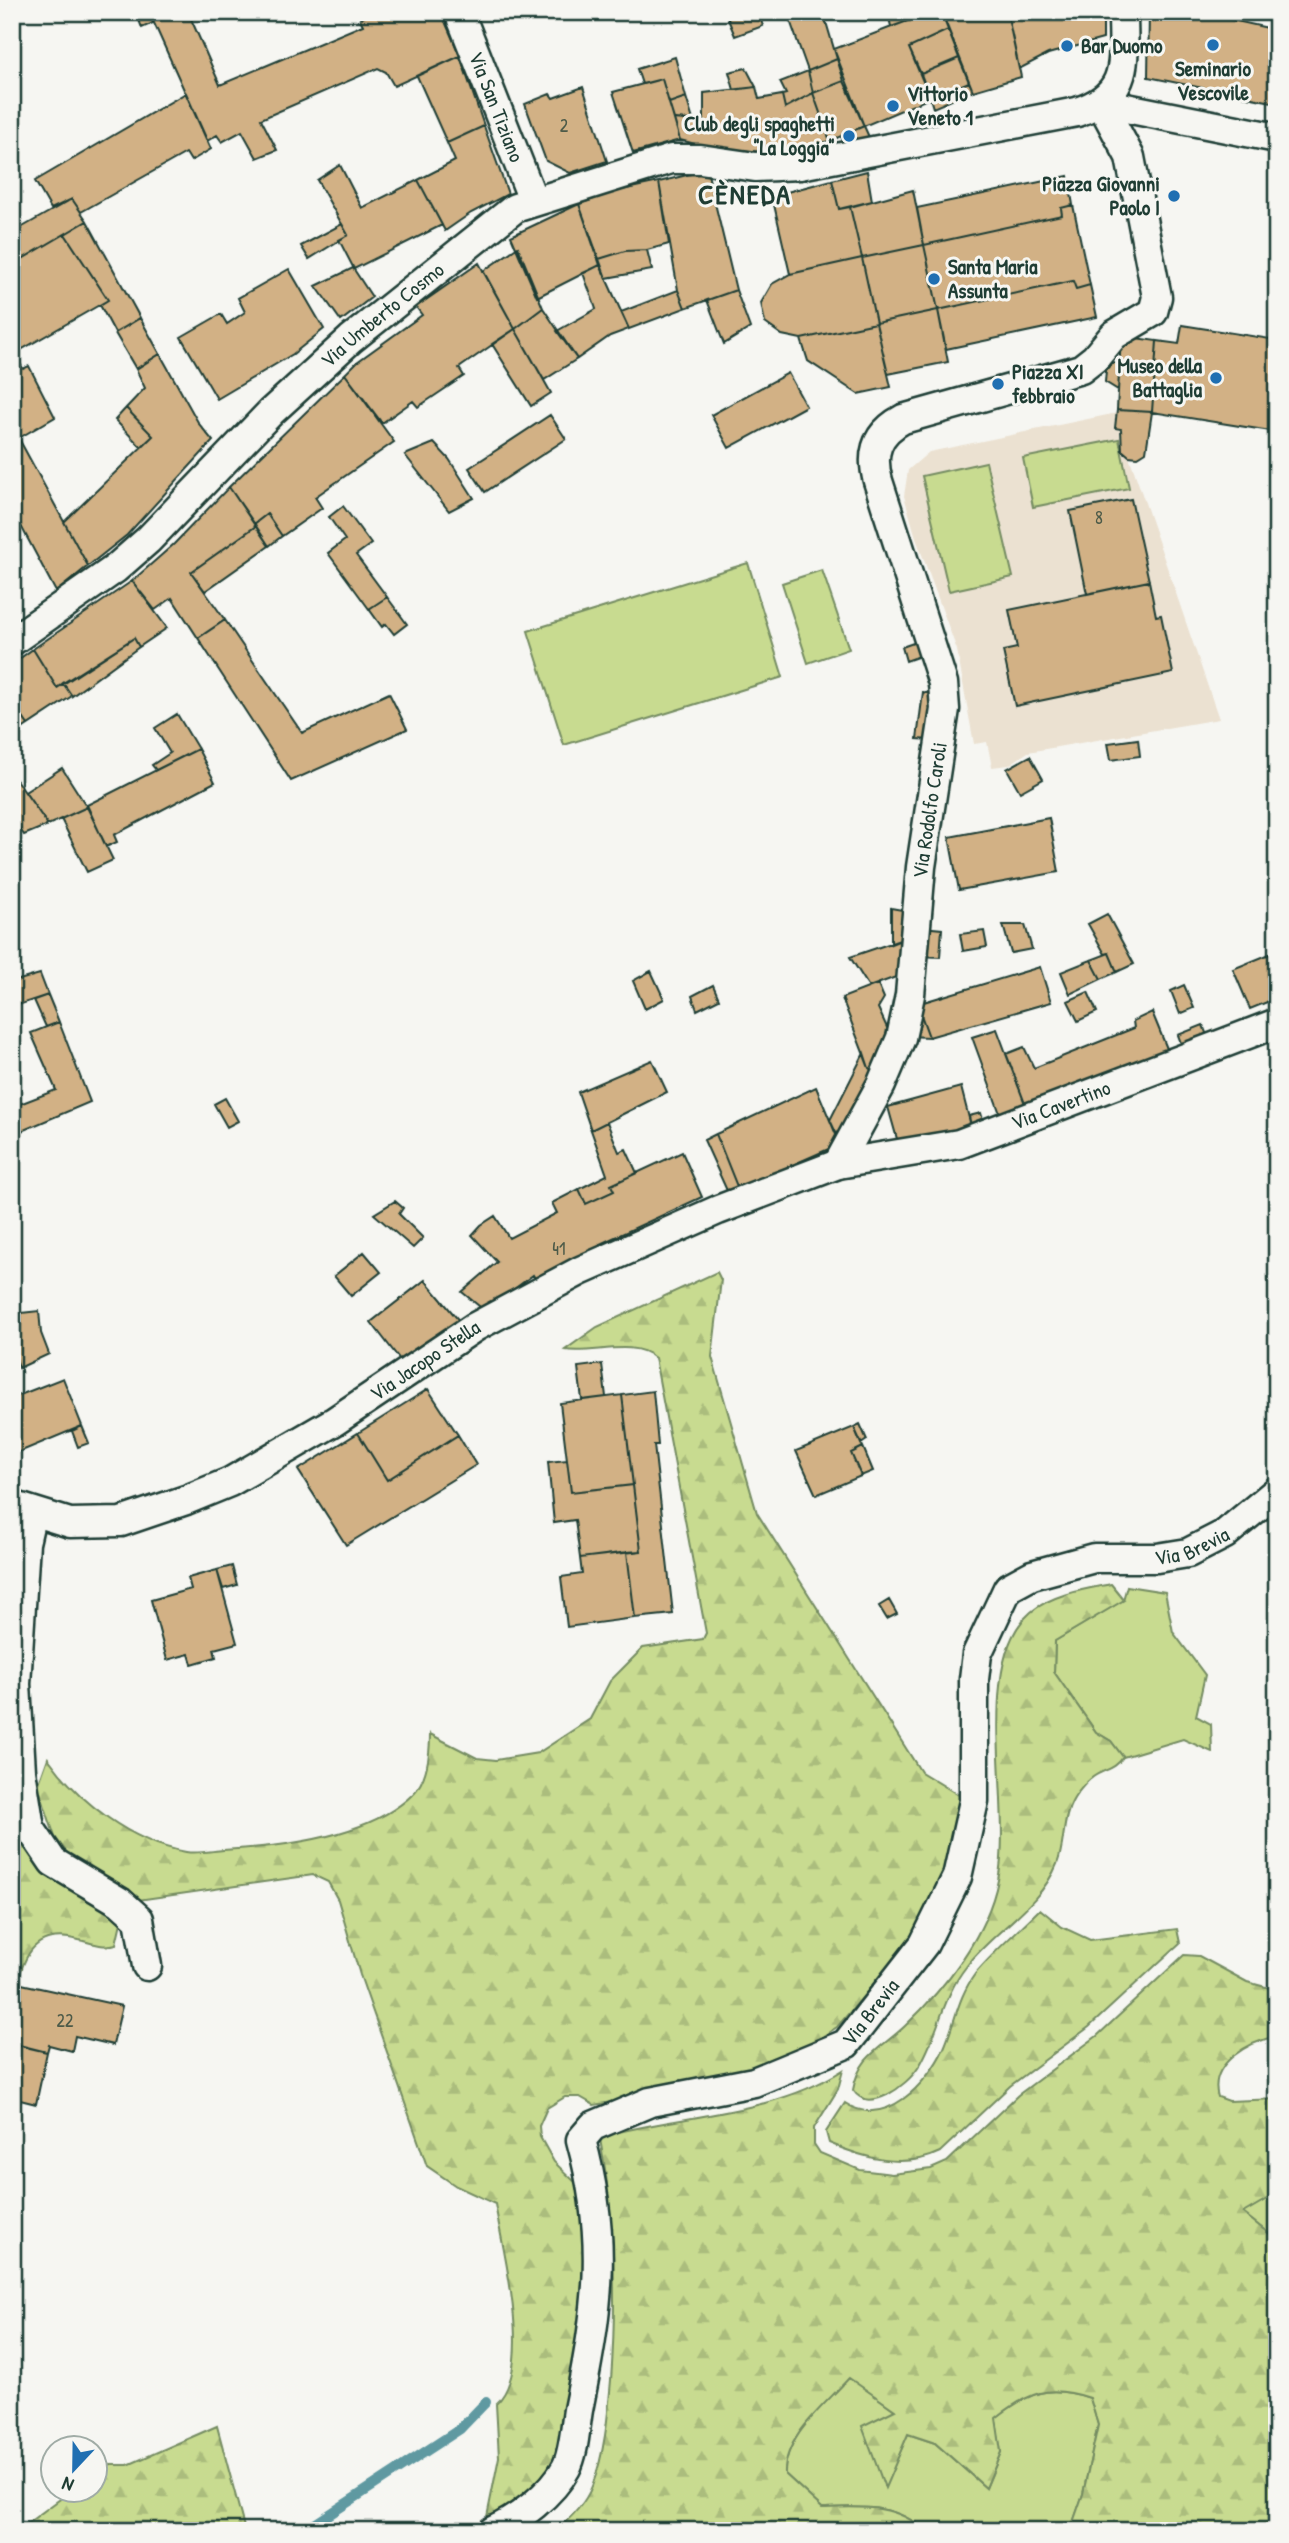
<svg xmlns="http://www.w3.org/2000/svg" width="1289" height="2543" viewBox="0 0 1289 2543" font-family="'Patrick Hand',sans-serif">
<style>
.built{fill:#ebe1d1}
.green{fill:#c8db90;stroke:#748c62;stroke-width:2}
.forest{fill:url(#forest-firs);stroke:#748c62;stroke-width:2}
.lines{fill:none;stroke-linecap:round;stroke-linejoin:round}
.stream{stroke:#5f99a1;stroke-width:10}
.building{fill:#d2b185;stroke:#1f3d34;stroke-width:2}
.minor-casing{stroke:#1f3d34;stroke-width:33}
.minor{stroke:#f6f6f2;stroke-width:28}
.poi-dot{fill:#1f6fb2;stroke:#f6f6f2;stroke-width:2.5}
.labels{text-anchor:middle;stroke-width:6;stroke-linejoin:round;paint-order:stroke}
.number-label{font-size:18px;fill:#4c5a48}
.poi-label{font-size:21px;font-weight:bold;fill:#1f3d34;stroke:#f6f6f2;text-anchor:start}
.street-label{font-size:21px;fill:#1f3d34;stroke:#f6f6f2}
.district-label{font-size:28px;font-weight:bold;letter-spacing:2px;fill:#1f3d34;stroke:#f6f6f2}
</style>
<defs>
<pattern id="forest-firs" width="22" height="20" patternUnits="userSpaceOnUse" patternTransform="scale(1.75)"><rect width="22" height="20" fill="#c8db90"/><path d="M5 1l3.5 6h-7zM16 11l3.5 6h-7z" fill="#abbd7d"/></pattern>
</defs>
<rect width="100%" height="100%" fill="#f6f6f2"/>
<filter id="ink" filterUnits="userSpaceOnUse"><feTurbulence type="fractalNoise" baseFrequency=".0143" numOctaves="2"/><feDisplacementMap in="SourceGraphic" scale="14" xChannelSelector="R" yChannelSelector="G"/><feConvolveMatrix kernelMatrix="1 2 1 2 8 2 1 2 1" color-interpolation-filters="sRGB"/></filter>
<g filter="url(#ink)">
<path class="built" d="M1117,413L1115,428L1121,429L1122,450L1129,456L1219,719L1028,752L1009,765L992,767L987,742L974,744L957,650L917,541L904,496L908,470L929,452Z"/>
<path class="green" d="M1119,439L1129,488L1033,507L1023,458Z
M986,462L1013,577L949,591L922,476Z
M748,563L783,677L564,745L528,631Z
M822,570L849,649L808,663L782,583Z
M1127,1586L1165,1592L1173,1632L1205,1675L1196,1716L1211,1724L1212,1752L1183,1739L1123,1757L1111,1741L1096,1732L1054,1672L1055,1641L1123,1600Z
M1277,2193V2240L1242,2213Z
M849,2377L896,2411L884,2487L908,2434L935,2443L986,2488L1001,2452L995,2418C1029,2392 1048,2384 1090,2398L1098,2425L1083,2494L1070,2531H925C896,2503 859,2507 822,2508L785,2474C783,2437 826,2404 849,2377Z"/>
<path class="forest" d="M717,1272L721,1280L712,1357L757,1513L921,1772L962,1797L958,1841L915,1937L837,2027L811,2044L740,2074L670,2092L594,2105L580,2097H565L547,2108L539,2126L540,2137L554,2162L575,2182L584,2205L589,2315L553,2473L506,2512L487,2517L499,2457L496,2404C535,2369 503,2251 495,2204L456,2186L427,2166L360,1975L338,1900L328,1882L313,1875L131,1901L79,1868L55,1837L38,1786L48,1758C79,1802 131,1842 186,1852C197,1854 211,1851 223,1850C281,1847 370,1837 413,1794C428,1779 430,1753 430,1734L477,1758L496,1760L538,1753L590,1719L610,1681L643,1648L703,1639L706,1633L655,1358C633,1338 593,1355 565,1350L597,1327Z
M1111,1584L1124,1600L1055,1641L1054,1672L1096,1732L1111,1741L1123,1757C1115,1770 1104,1769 1093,1777C1086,1782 1076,1794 1072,1802C1062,1820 1065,1845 1057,1864C1040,1907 993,1931 966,1967C942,1997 938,2037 918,2068C907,2085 869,2115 853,2090C859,2055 882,2048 905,2026C945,1988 987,1935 998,1880C1014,1808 972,1662 1031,1612C1052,1594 1086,1589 1111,1584Z
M17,1841L25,1843L122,1918L116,1944C103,1948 92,1943 79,1940C28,1926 22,1964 12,2004V1842Z
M1040,1909L1062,1927L1090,1940L1177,1929L1180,1943L1089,2027L1010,2086L940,2152C903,2170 864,2158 829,2143L826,2132L845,2103C885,2130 928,2083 944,2048C955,2023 958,1997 975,1974C994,1951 1019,1930 1040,1909Z
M1184,1955L1199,1956L1247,1982L1277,1990V2036C1249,2042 1208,2063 1218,2097L1229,2101L1277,2099V2193L1243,2213L1277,2240V2531H1070L1083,2494L1098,2425L1090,2398C1048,2384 1029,2392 996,2418L1001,2452L986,2488L935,2443L908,2434L885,2488L862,2426L895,2410L849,2378C826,2404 783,2437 785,2474L822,2508C859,2507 896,2503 925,2531H555C570,2519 585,2504 592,2486C605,2453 608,2415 611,2380C617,2298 615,2220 600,2139L602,2136C683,2114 770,2116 843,2070L838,2089L814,2128V2144L820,2153L860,2170L892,2174L931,2169L947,2162L1018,2095L1097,2036Z
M217,2426L245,2531H17L71,2491L94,2490L95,2471L102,2465H128Z"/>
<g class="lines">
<path class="stream" d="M304,2531L460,2429L486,2402"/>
</g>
<path class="building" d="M136,12H149L153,23L142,28Z
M149,12H188L220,85L363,25L360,19L373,12H441L460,56L394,86L386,72L378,68L261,119L277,150L257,158L242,131L222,142L217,135L207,141Z
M725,12H758L763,26L735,36Z
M787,12H823L837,59L808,71Z
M888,12H914L916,18L891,27Z
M931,12H941L948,30L909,48L930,98L864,126L834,49Z
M1007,12L1021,77L973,91L944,18L963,12Z
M1026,12H1103V39L1048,54L1019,69L1008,17Z
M1149,12H1215L1214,16L1277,30V103L1148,77Z
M948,30L959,58L921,74L909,48Z
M460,56L484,126L447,143L417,76Z
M675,57L686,97L669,103L662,79L642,84L637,69Z
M959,58L969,82L930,98L921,74Z
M837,59L844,81L813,93L808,71Z
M746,68L756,87L734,90L729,72Z
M808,71L813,93L785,108L782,95L786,94L780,82Z
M662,79L680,140L633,153L613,92Z
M844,81L864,126L830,141L813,93Z
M969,82L973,91L933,108L930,98Z
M583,87L607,161L570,173L546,161L525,104L550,94L553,98Z
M756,87L759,99L782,95L785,108L813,93L830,141L773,153L707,147L680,140L674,119L704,122V93Z
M186,93L211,149L191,161L186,153L81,212L72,199L51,209L35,181Z
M686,97L693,120L674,119L669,103Z
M484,126L508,194L471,213L445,231L418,180L455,161L447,143Z
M864,126L869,137L846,147L841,136Z
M340,165L362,208L418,180L442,225L354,269L339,240L348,235L317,180Z
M707,170L736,290L685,308L678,290L659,182Z
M867,171L872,201L839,209L832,180Z
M1068,176L1073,205L1061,208L1062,215L924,245L917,208Z
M832,180L839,209L850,207L862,258L790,274L772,196Z
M659,182L669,244L647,250L625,251L599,259L579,204L617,191Z
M913,190L924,245L862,258L850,207Z
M72,199L87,221L12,265V233Z
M579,204L600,265L537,297L511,236Z
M1073,205L1090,285L1076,289L1073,281L938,310L924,245L1062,215L1061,208Z
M87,221L140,318L115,333L100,305L108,300L65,234Z
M342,224L348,235L309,259L301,246Z
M65,234L108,300L12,355V265Z
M924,245L938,310L876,323L862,258Z
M518,247L543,308L515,329L483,271Z
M647,250L652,270L606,278L599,259L625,251Z
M862,258L876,323L801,339L782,335L765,323L761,303L772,284L790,274Z
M479,263L515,329L459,368L464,376L418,407L413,401L382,423L345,374L357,362L422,315L416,307Z
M600,265L629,329L610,336L577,359L557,331L596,309L583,273Z
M353,268L372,297L341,321L316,286Z
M289,269L324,329L293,354L217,399L181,337L221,314L227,324L245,312L238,298Z
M1073,281L1076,289L1090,285L1097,317L946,349L938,310Z
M678,290L685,308L629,329L621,312Z
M736,290L750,328L724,344L707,300Z
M543,308L577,359L544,380L515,329Z
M938,310L948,362L888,374L876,323Z
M140,318L160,354L136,369L115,333Z
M876,323L891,387L858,394L808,361L801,339Z
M1182,325L1277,340V432L1152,412L1157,341L1179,344Z
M515,329L551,393L531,406L492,344Z
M1121,336L1157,341L1152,412L1117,410Z
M15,354L23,369L29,366L55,417L19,438L12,426Z
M160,354L199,424L213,441L127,535L88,566L64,522L153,436L126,408L145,388L136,369Z
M1112,363H1120L1118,390L1105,382L1106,370Z
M788,373L806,406L729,448L711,415Z
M345,374L394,442L315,497L322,508L282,536L267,514L254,524L229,487Z
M126,408L153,436L141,447L115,420Z
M1117,410L1152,412L1146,452L1138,457L1129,456L1122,450L1121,429L1115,428Z
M550,415L566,439L485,492L469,468Z
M12,426L88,566L56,592L12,509Z
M434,443L449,459L474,498L449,511L405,455Z
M229,487L256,526L191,572L225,620L198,638L172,598L155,610L132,581L174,544Z
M1131,499L1149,581L1087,594L1070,511Z
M343,506L371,544L356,555L387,597L369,609L328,553L345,540L329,517Z
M267,514L282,536L269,546L254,524Z
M256,526L269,546L205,591L191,572Z
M132,581L167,628L139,647L134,638L57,688L33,649Z
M1149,581L1156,616L1161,615L1173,673L1015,706L1003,651L1017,648L1009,610Z
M387,597L407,624L394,634L386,624L382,627L369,609Z
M225,620L302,733L389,693L407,729L291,781L198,638Z
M134,638L139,647L72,696L63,683Z
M916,642L920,656L906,661L902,647Z
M33,649L57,688L63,683L72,696L28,725L12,701V664Z
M923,692L935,695L930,740L917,739Z
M12,701L28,725L12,736Z
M177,714L198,749L156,770L152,765L170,753L155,728Z
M1138,739L1140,756L1111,760L1108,743Z
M198,749L215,782L114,835L117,842L106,847L87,805Z
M1030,756L1043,779L1020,792L1007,769Z
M62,768L87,807L48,825L25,792Z
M12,774L48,825L24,835L12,818Z
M87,807L113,860L87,872L61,819Z
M1049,818L1059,872L959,890L949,837Z
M891,908L908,911L906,938L891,944Z
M1107,914L1134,964L1117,972L1109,953L1105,954L1088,924Z
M1003,925H1025L1032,949L1011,953Z
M922,927L942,929L940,957L920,956Z
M984,931L987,947L963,951L960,934Z
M906,938L904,974L869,987L850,957Z
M1277,951V998L1250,1009L1233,969Z
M1109,953L1117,972L1101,979L1091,960Z
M1091,960L1101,979L1070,994L1061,972Z
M1040,967L1051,1002L929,1037L917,1004Z
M651,971L664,999L645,1009L633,981Z
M40,974L48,995L12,1007V982Z
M878,984L884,998L878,1008L894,1043L877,1074L869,1068L842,998Z
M713,985L719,999L697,1010L692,996Z
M1184,985L1194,1008L1180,1014L1171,991Z
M1088,992L1097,1012L1078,1021L1068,1001Z
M48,995L59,1022L46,1027L34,1000Z
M917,1004L929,1037L908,1036Z
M1152,1012L1170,1056L1027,1109L1006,1054L1024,1047L1034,1068L1134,1028L1133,1021Z
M59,1022L90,1102L12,1135V1107L56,1090L31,1033Z
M1203,1025L1209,1041L1184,1051L1178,1035Z
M997,1029L1027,1109L1002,1119L972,1037Z
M864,1053L869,1068L877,1074L844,1132L837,1135L830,1120Z
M652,1060L667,1092L591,1130L578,1092Z
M816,1087L840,1144L738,1189L716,1134Z
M961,1087L971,1126L899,1146L888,1107Z
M225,1098L238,1121L227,1127L214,1104Z
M981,1113L984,1123L971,1126L969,1116Z
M607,1122L619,1152L626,1149L637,1173L611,1185L614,1191L586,1204L579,1189L607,1175L591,1130Z
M716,1134L738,1189L728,1193L704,1140Z
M682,1152L702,1197L600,1244L605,1254L539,1285L533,1275L485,1311L462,1292L497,1262L472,1235L481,1225L495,1216L509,1238L557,1213L552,1203L579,1189L586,1204L614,1191L611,1185Z
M395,1201L403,1208L399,1214L423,1238L413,1248L374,1214Z
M364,1252L381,1272L351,1296L334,1276Z
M425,1280L461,1323L401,1361L371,1322Z
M39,1311L41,1333L49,1354L19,1368L12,1344V1314Z
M602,1364L606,1397L582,1400L578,1367Z
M63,1378L82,1426L12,1455V1398Z
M428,1389L458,1435L387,1480L358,1433Z
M653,1391L658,1445H654L673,1614L635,1618L627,1552L641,1551L622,1395Z
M622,1395L633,1485L571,1492L560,1403Z
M860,1424L867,1440L861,1444L854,1427Z
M82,1426L89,1443L78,1447L72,1431Z
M854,1427L863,1447L851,1453L861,1476L816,1495L796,1451Z
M358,1433L387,1480L458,1435L476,1465L346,1545L298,1470Z
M863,1447L873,1471L861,1476L851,1453Z
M567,1460L571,1492L633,1485L641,1551L580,1558L575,1520L554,1523L548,1462Z
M627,1552L635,1618L567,1627L561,1577L582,1574L580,1558Z
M232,1566L237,1585L223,1589L217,1570Z
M217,1570L237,1643L214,1649L216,1657L192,1664L189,1654L167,1660L151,1600L191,1589L188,1578Z
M889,1600L897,1614L887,1619L879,1606Z
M17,1983L122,2006L113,2045L75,2036L72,2051L49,2045L47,2052L12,2044V2004Z
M15,2044L47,2052L36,2104L12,2098Z"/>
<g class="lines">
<defs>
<g id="minor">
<path id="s1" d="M459,12L533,200"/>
<path d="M1101,103L1277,138"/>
<path id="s2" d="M12,641L115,569L148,540L271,412L351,339L515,208L671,159H700L755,167L800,165L1077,112C1132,94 1123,61 1123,12"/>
<path id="s3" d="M838,1164L881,1085L901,1038L910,995L921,867L945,709L943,683L878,481C870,453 877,433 903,419L1081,369L1095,358L1114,335L1153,312L1157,297L1130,157L1101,103"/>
<path id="s4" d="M12,1505L70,1523L121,1522L186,1500L230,1482L335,1421L475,1327L580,1271L718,1210L838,1164L959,1144L1277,1023"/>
<path d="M32,1512L25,1543L16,1684L21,1771L30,1828L53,1862L120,1902L139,1919L147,1966"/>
<path id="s5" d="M493,2531C519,2519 552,2494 566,2468C574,2453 575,2428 578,2410C598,2309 609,2242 581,2140L593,2126L650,2102L754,2082L846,2044L924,1944L957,1877L974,1801V1679L977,1654L1008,1588L1032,1575L1094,1558H1157L1188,1553L1225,1534L1277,1491"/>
</g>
</defs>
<use href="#minor" class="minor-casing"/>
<use href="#minor" class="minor"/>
</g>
</g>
<g class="poi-dot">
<circle cx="1213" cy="45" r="7"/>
<circle cx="1067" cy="46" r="7"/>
<circle cx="893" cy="106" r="7"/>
<circle cx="849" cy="136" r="7"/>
<circle cx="1174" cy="196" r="7"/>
<circle cx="934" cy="279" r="7"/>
<circle cx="1216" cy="378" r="7"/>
<circle cx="998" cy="384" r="7"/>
</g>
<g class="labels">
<g class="number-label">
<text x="564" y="132">2</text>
<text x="1099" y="524">8</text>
<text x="559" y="1255">41</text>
<text x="65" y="2027">22</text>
</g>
<g class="poi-label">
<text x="1081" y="53">Bar Duomo</text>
<text x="1213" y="76" text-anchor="middle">Seminario<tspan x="1213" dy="24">Vescovile</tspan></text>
<text x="907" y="101">Vittorio<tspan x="907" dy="24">Veneto 1</tspan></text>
<text x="835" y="131" text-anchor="end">Club degli spaghetti<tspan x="835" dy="24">"La Loggia"</tspan></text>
<text x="1160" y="191" text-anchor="end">Piazza Giovanni<tspan x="1160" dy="24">Paolo I</tspan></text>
<text x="948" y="274">Santa Maria<tspan x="948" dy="24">Assunta</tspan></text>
<text x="1202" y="373" text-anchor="end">Museo della<tspan x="1202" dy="24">Battaglia</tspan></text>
<text x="1012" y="379">Piazza XI<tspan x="1012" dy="24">febbraio</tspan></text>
</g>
<g class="street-label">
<text dy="7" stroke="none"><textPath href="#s1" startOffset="102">Via San Tiziano</textPath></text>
<text dy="7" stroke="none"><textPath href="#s2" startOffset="495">Via Umberto Cosmo</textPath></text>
<text dy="7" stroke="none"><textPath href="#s3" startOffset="371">Via Rodolfo Caroli</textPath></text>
<text dy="7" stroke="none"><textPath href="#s4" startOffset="1148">Via Cavertino</textPath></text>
<text dy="7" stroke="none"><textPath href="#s4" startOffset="458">Via Jacopo Stella</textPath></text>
<text dy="7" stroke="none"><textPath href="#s5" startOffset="1407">Via Brevia</textPath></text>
<text dy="7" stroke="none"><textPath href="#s5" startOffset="756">Via Brevia</textPath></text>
</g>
<g class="district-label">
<text x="745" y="204">CÈNEDA</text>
</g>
</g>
<rect width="1289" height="2543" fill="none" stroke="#f6f6f2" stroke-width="42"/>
<rect x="21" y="21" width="1247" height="2501" fill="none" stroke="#1f3d34" stroke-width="2.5" filter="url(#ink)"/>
<g transform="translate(74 2469) rotate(202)"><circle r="33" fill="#f6f6f2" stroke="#a0aca6" stroke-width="2"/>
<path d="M0-5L12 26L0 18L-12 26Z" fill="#1f6fb2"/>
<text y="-10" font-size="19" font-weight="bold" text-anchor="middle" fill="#1f3d34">N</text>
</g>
</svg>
